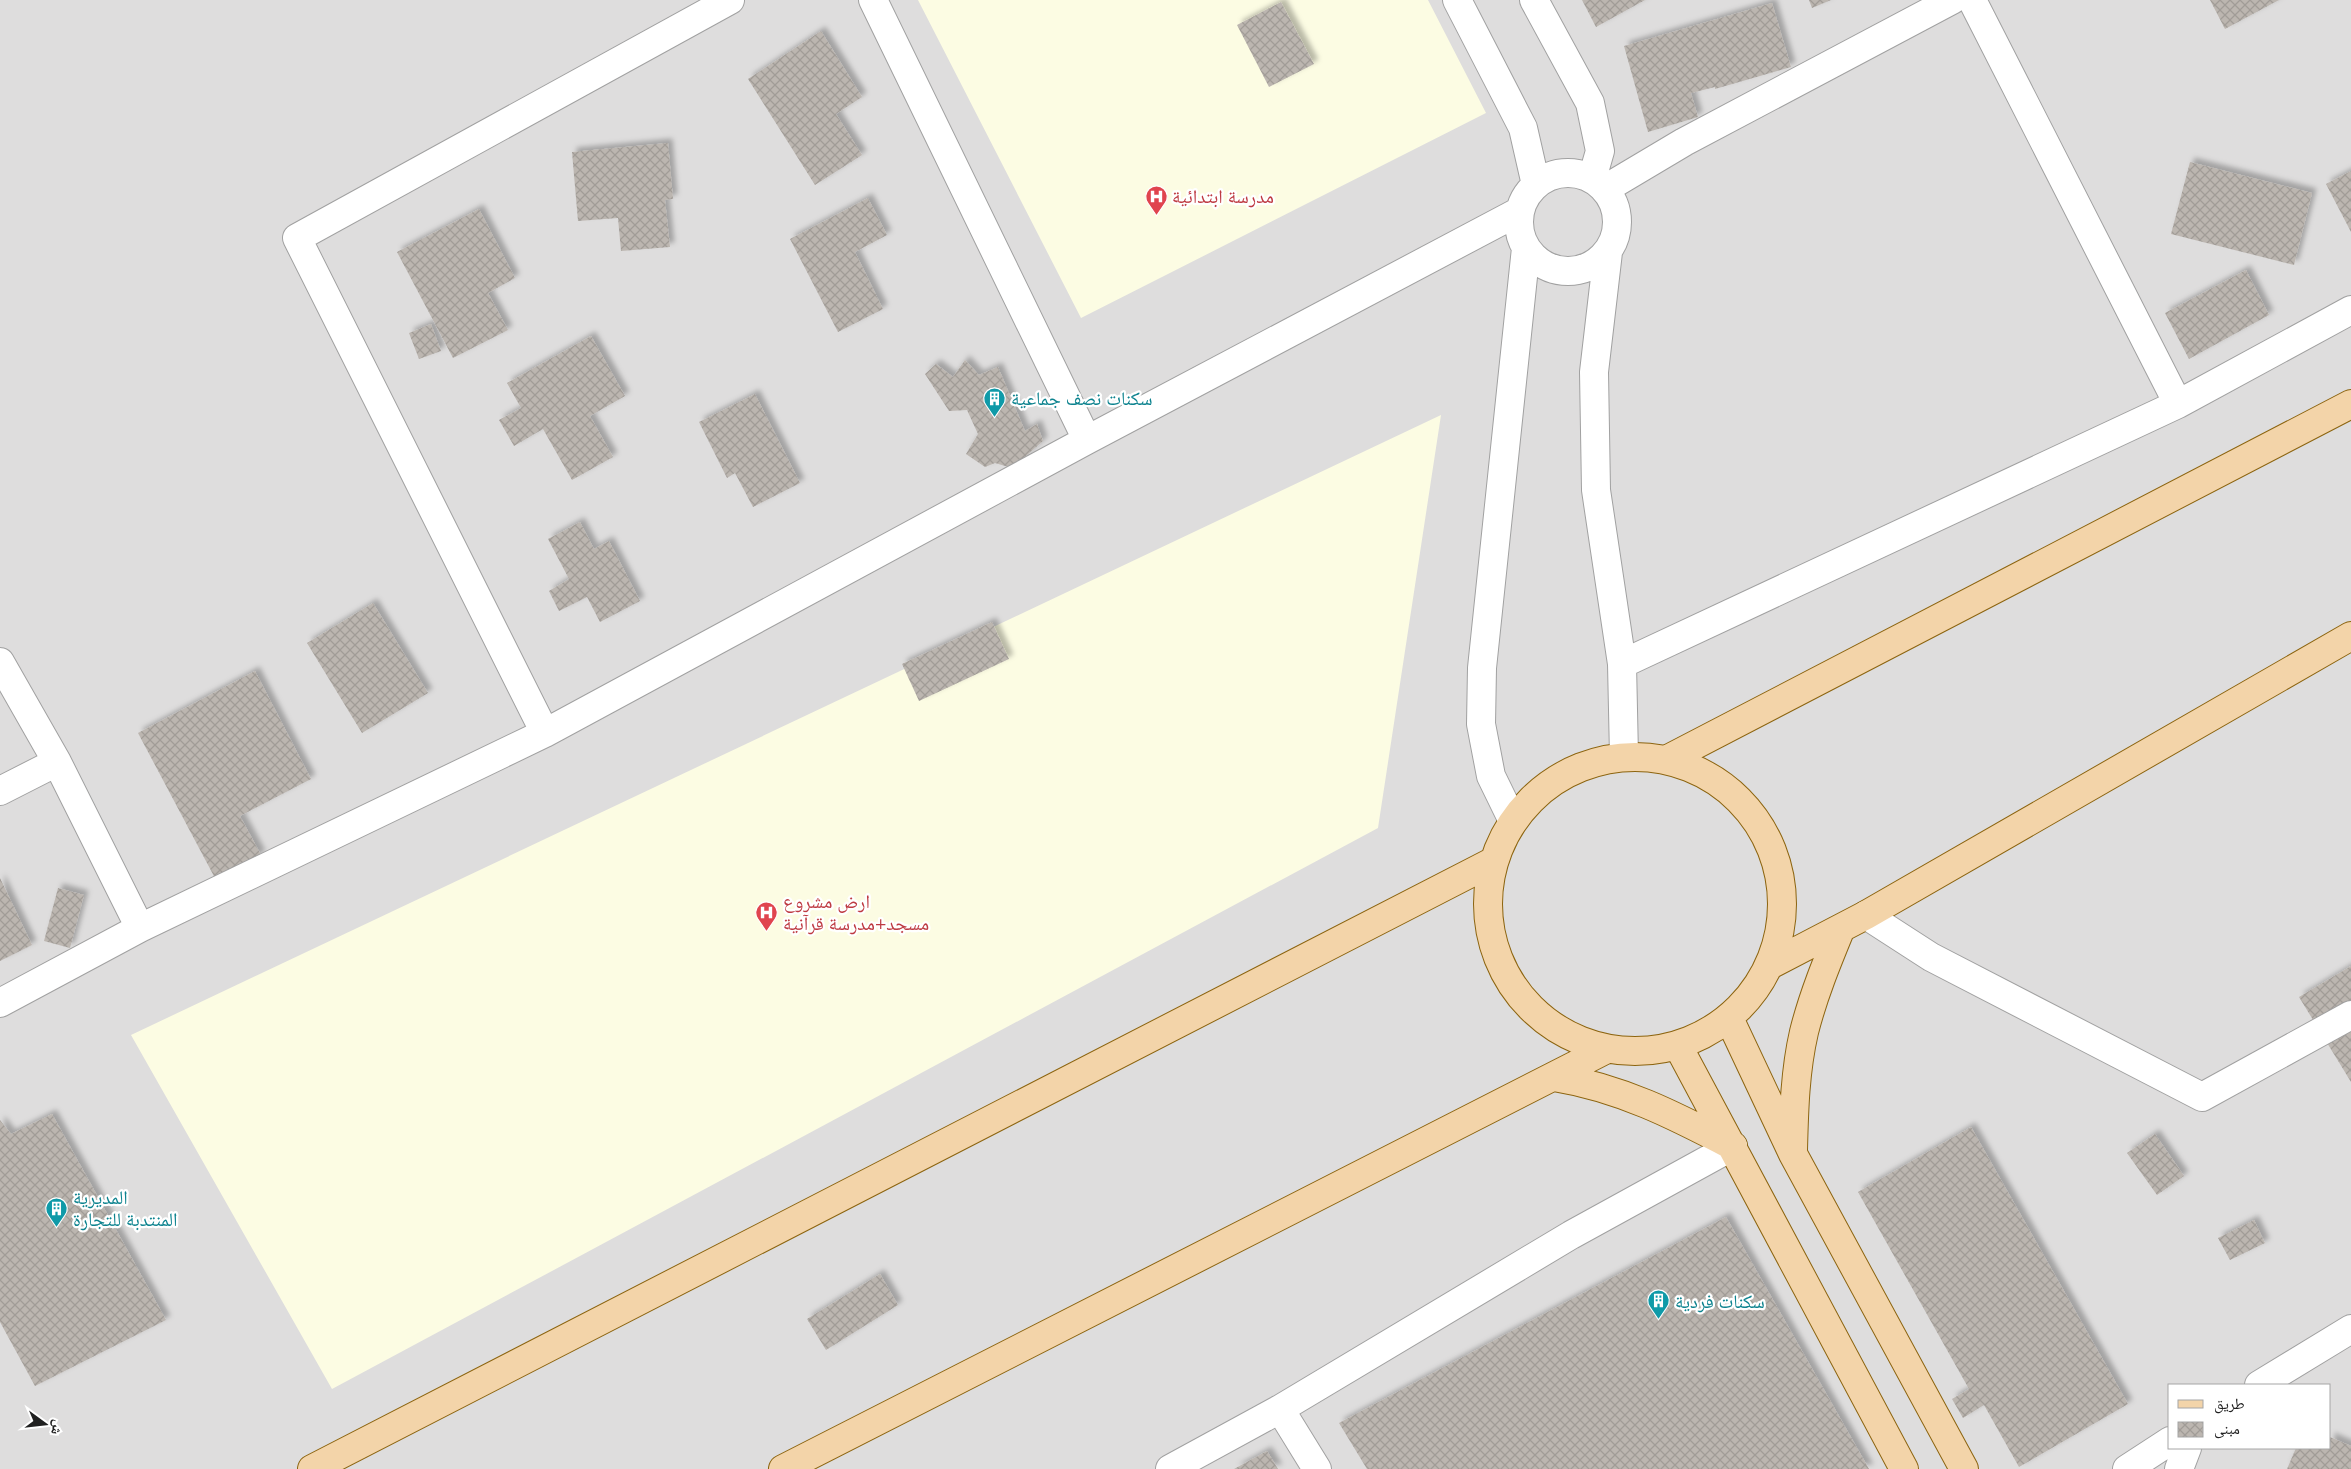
<svg xmlns="http://www.w3.org/2000/svg" width="2351" height="1469" viewBox="0 0 2351 1469" font-family="Mulish,'Noto Naskh Arabic',sans-serif">
<style>
.residential{fill:#dedddd;fill-rule:evenodd}
.education{fill:#fcfce3}
.building{fill:url(#building-cross-hatch);filter:url(#shadow)}
.lines{fill:none;stroke-linecap:round;stroke-linejoin:round}
.minor-casing{stroke:#a1a1a1;stroke-width:30}
.major-casing{stroke:#8c640f;stroke-width:30}
.minor{stroke:#fff;stroke-width:28}
.major{stroke:#f3d4a9;stroke-width:28}
.labels{text-anchor:middle;stroke-width:4.5;stroke-linejoin:round;paint-order:stroke}
.health-label{font-size:19px;fill:#be3a42;stroke:#fff;text-anchor:start}
.culture-label{font-size:19px;fill:#0d838f;stroke:#fff;text-anchor:start}
</style>
<defs>
<pattern id="building-cross-hatch" width="8" height="8" patternUnits="userSpaceOnUse" patternTransform="scale(1.25)"><rect width="8" height="8" fill="#bcb6b0"/><path d="M0 0l8 8M0 8l8-8" fill="none" stroke="#a19c97"/></pattern>
<filter id="shadow"><feDropShadow dx="4.5" dy="-4.5" stdDeviation="2.5" flood-color="#0004"/></filter>
</defs>
<rect width="100%" height="100%" fill="#efede7"/>
<path class="residential" d="M0,0H2351V1469H0ZM2170,1385H2330V1448H2170Z"/>
<path class="education" d="M918,0H1428L1486,113L1081,318Z
M1441,415L1378,828L332,1389L131,1035Z"/>
<path class="building" d="M1582,0H1645L1596,27Z
M1809,0H1831L1812,8Z
M2210,0H2279L2225,29Z
M1281,2L1314,64L1269,87L1237,25Z
M1772,3L1791,67L1715,89V87L1691,93L1698,117L1648,132L1624,46Z
M821,31L862,97L836,114L862,155L815,185L748,79Z
M668,143L673,199L665,200L670,247L621,251L618,218L578,221L572,152Z
M2190,162L2312,193L2294,265L2171,234Z
M2351,171V232L2326,184Z
M868,198L887,235L855,252L883,309L838,332L790,239Z
M479,209L515,278L488,293L508,330L453,358L397,252Z
M2246,270L2269,315L2189,359L2165,313Z
M431,324L441,351L419,359L409,333Z
M591,336L625,396L590,416L613,457L572,480L543,429L514,446L499,420L521,408L507,383Z
M965,360L979,375L998,367L1025,431L1037,424L1043,441L1012,468L995,463L985,467L966,454L978,434L967,410L949,411L925,374L936,364L953,377Z
M755,394L800,483L753,507L735,473L727,478L699,422Z
M580,522L594,549L609,541L640,601L600,622L587,597L559,611L549,591L569,579L548,539Z
M373,603L428,693L362,733L307,643Z
M992,622L1009,659L919,701L902,664Z
M255,671L311,779L240,816L261,855L216,880L138,733Z
M0,878L32,945L0,961Z
M58,888L84,895L70,948L44,941Z
M2351,966V1082L2299,997Z
M52,1114L166,1320L35,1386L0,1322V1120L11,1134Z
M1971,1127L2128,1404L2019,1467L1984,1405L1963,1418L1952,1399L1969,1389L1858,1192Z
M2155,1134L2184,1176L2157,1195L2127,1153Z
M1726,1217L1869,1469H1367L1339,1423Z
M2254,1220L2265,1243L2230,1260L2218,1238Z
M880,1274L898,1305L826,1350L807,1319Z
M2330,1437L2351,1446V1469H2287L2296,1448H2330Z
M1267,1451L1278,1469H1234Z"/>
<g class="lines">
<defs>
<path id="minor" d="M873,0L1087,440
M1457,0L1523,128L1536,185
M1534,0L1590,103L1600,151L1592,179
M1972,0L2178,404
M1519 222a49 49 0 1 1 98 0a49 49 0 1 1-98 0Z
M1605,189L1684,142L1952,0
M1608,252L1594,372L1596,490L1622,664L1624,756
M0,662L57,762L140,928
M1622,664L2178,404L2351,310
M545,733L297,238L730,0
M0,791L57,762
M1513,821L1491,776L1481,724L1482,668L1526,248
M1866,915L1931,957L2202,1097L2351,1015
M0,1003L140,928L545,733L1087,440L1520,211
M2259,1385L2351,1329
M1280,1409L1317,1469
M1170,1469L1280,1409L1571,1235L1733,1146
M2127,1469L2170,1441
M2179,1469L2187,1448"/>
<path id="major" d="M1488 904a147 147 0 1 1 294 0a147 147 0 1 1-294 0Z
M1668,759L2351,404
M1770,965L1866,915L2351,636
M1729,1018L1793,1154L1964,1469
M1678,1046L1904,1469
M1554,1077C1621,1088 1674,1115 1733,1146
M1793,1150C1794,1110 1795,1071 1804,1032C1813,996 1827,962 1841,928
M312,1469L1494,861
M783,1469L1605,1050"/>
</defs>
<use href="#minor" class="minor-casing"/>
<use href="#major" class="major-casing"/>
<use href="#minor" class="minor"/>
<use href="#major" class="major"/>
</g>
<defs>
<symbol id="hospital-pin" viewBox="-11 -11 22 30"><path d="M0 17L-7.5 6A9.5 9.5 0 1 1 7.5 6Z" fill="#e0444e" stroke="#fff"/><path d="M-5-5h3v3.5h4V-5h3V5h-3V1.5h-4V5h-3Z" fill="#fff"/></symbol>
<symbol id="building-pin" viewBox="-11 -11 22 30"><path d="M0 17L-7.5 6A9.5 9.5 0 1 1 7.5 6Z" fill="#0f9aa8" stroke="#fff"/><path d="M-4-6H4V6H1V3H-1V6H-4ZM-2.5-4.3h1.7v1.8h-1.7ZM.8-4.3h1.7v1.8H.8ZM-2.5-1h1.7V.8h-1.7ZM.8-1h1.7V.8H.8Z" fill="#fff"/></symbol>
</defs>
<g fill-rule="evenodd">
<use href="#hospital-pin" x="1144" y="184" width="25" height="34"/>
<use href="#building-pin" x="982" y="386" width="25" height="34"/>
<use href="#hospital-pin" x="754" y="900" width="25" height="34"/>
<use href="#building-pin" x="44" y="1196" width="25" height="34"/>
<use href="#building-pin" x="1646" y="1288" width="25" height="34"/>
</g>
<g class="labels">
<g class="health-label">
<text x="1172" y="203">مدرسة ابتدائية</text>
<text x="783" y="908">ارض مشروع<tspan x="783" dy="22">مسجد+مدرسة قرآنية</tspan></text>
</g>
<g class="culture-label">
<text x="1011" y="405">سكنات نصف جماعية</text>
<text x="73" y="1204">المديرية<tspan x="73" dy="22">المنتدبة للتجارة</tspan></text>
<text x="1675" y="1308">سكنات فردية</text>
</g>
</g>
<rect x="2168" y="1384" width="162" height="65" fill="#ffffff" stroke="#a6a6a6"/>
<rect x="2178" y="1400" width="25" height="8" fill="#f3d4a9" stroke="#a6a6a6"/>
<text x="2214" y="1409" font-size="15" fill="#202020">طريق</text>
<rect x="2178" y="1422" width="25" height="15" fill="url(#building-cross-hatch)" stroke="#a6a6a6"/>
<text x="2214" y="1434" font-size="15" fill="#202020">مبنى</text>
<g transform="translate(45 1424) rotate(105)" stroke="#ffffff" stroke-width="4" paint-order="stroke">
<path d="M0-4L9 19L0 12L-9 19Z" fill="#202020"/>
<text y="-8" font-size="14" font-weight="bold" text-anchor="middle" fill="#202020">ش</text>
</g>
</svg>
